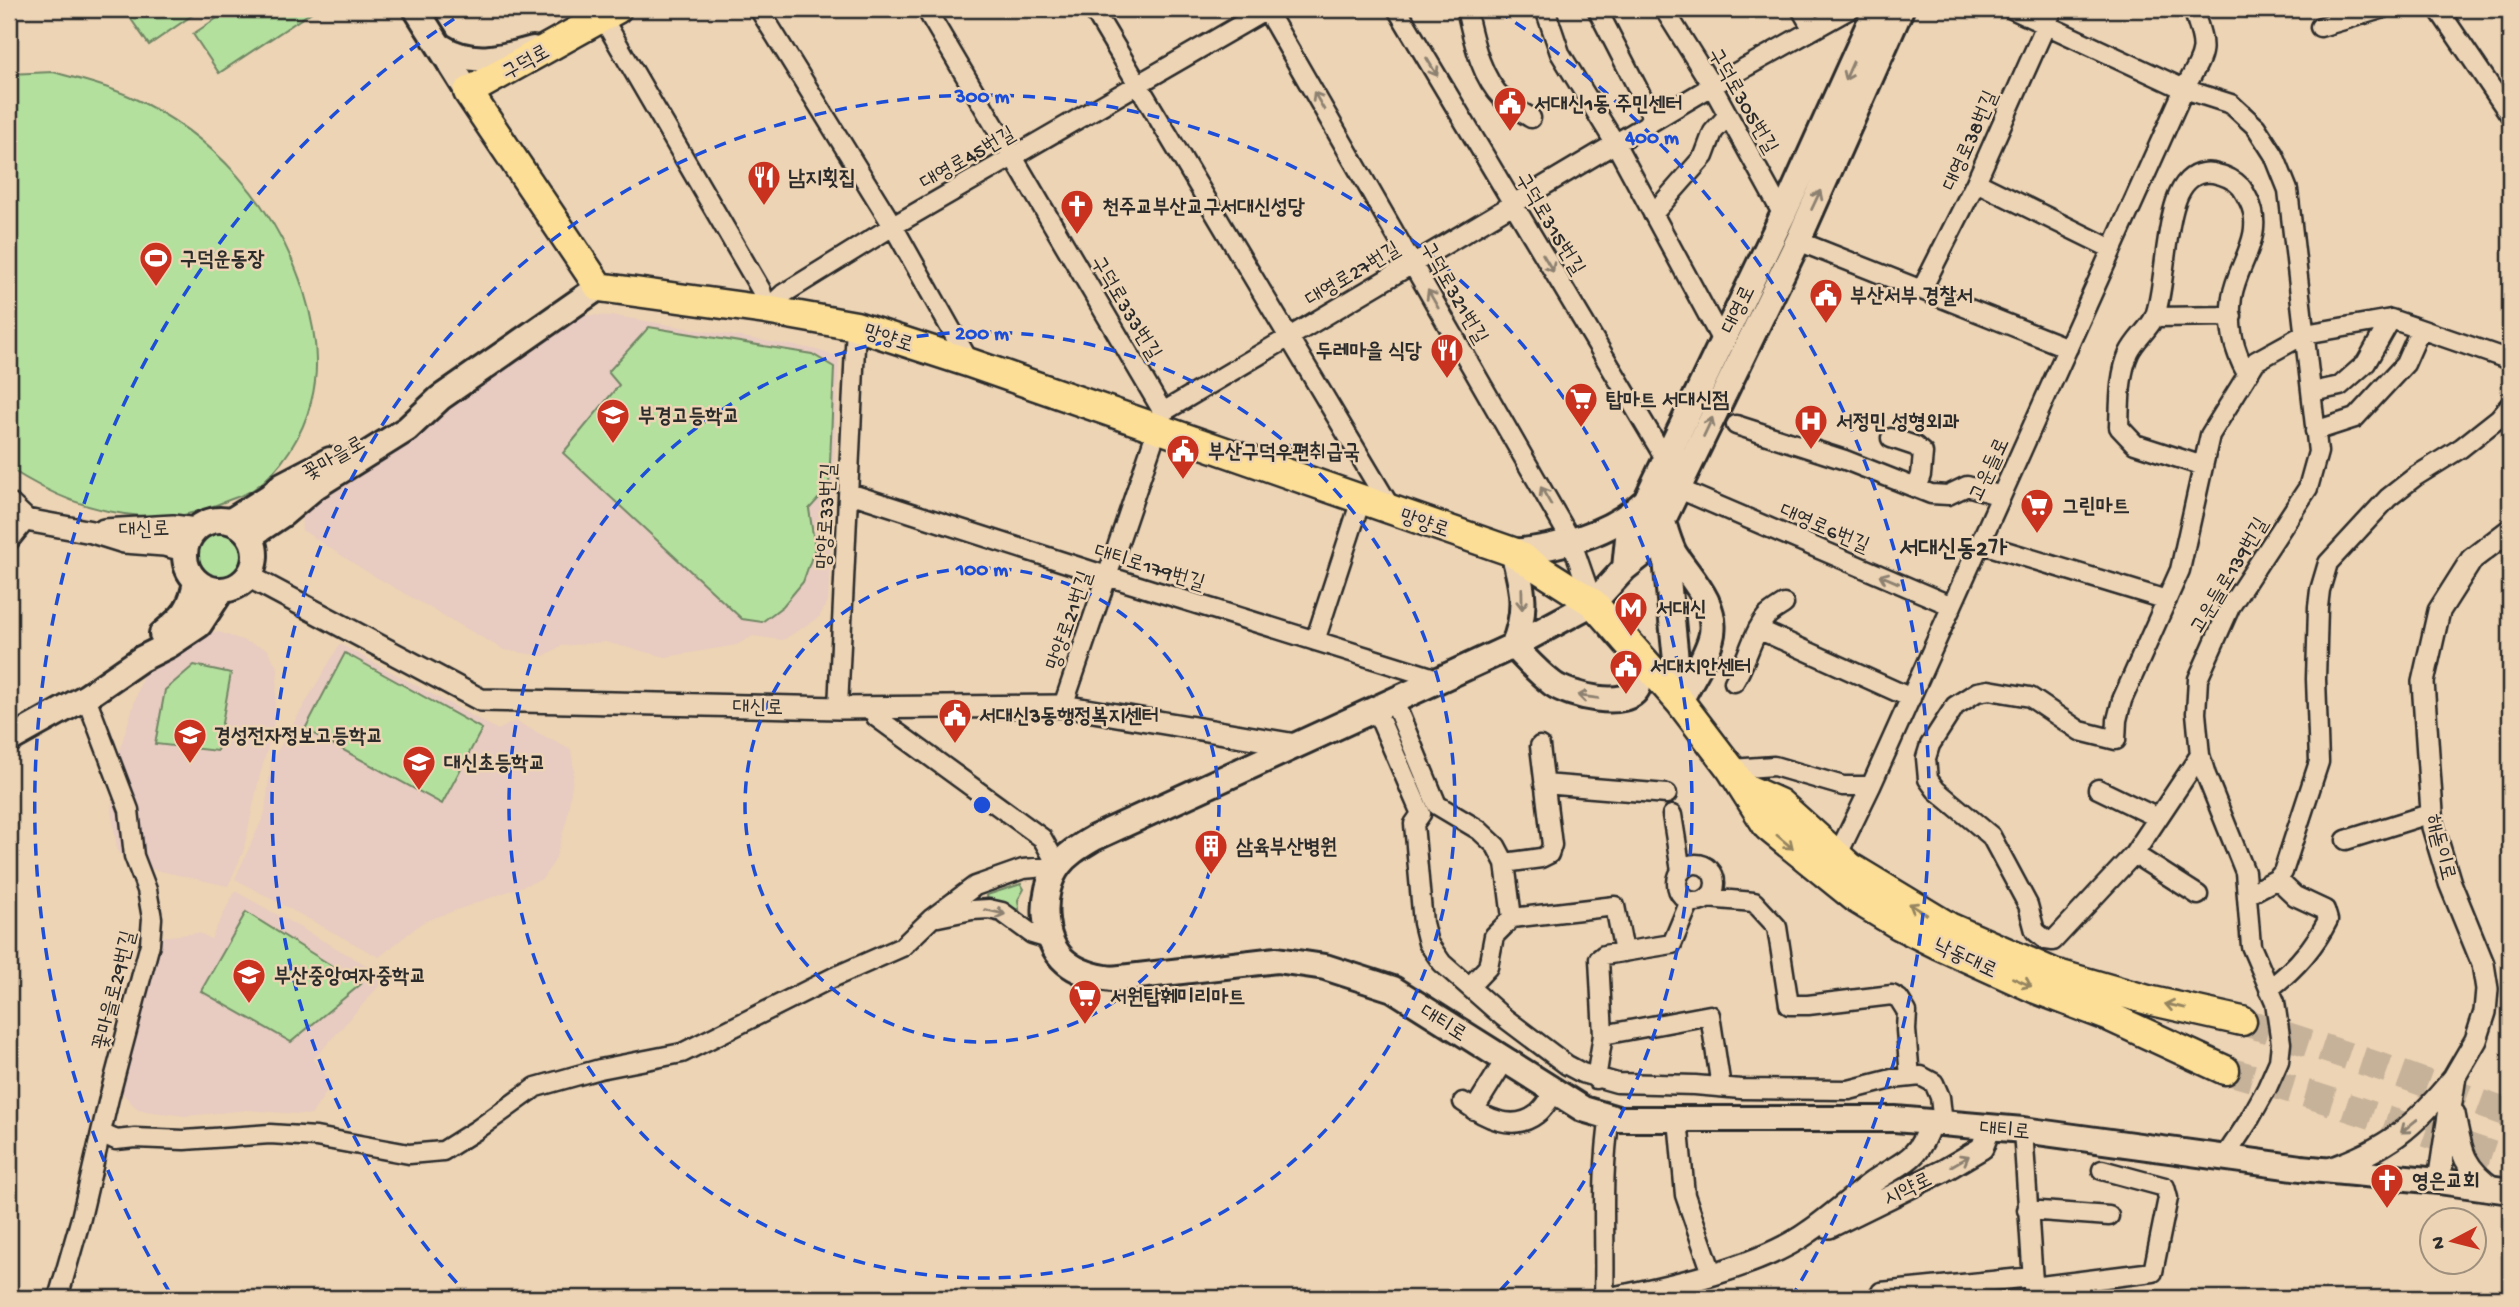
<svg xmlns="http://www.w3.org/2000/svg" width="2519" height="1307" viewBox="0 0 2519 1307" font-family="'Gochi Hand','Poor Story',sans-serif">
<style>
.built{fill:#e8cbc1}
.green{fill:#b4e09e;stroke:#708664;stroke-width:2}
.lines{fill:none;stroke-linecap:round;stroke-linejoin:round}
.primary-tunnel{stroke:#c6b299;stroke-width:28;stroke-dasharray:28 14;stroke-linecap:butt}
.minor-casing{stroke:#2b2b2b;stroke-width:23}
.tertiary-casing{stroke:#2b2b2b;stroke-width:26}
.secondary-casing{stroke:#2b2b2b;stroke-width:30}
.primary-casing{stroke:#2b2b2b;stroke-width:33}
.minor{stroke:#edd4b5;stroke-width:18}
.tertiary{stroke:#edd4b5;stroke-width:21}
.secondary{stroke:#edd4b5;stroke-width:24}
.primary{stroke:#fcde96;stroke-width:28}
.oneway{stroke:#8c8070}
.oneway2{stroke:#948460}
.ring{fill:none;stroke:#1d4ed8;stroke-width:3.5;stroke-dasharray:12 9}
.labels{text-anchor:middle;stroke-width:5;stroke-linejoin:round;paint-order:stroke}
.street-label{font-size:21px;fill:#2b2b2b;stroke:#edd4b5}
.poi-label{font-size:21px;font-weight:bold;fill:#2b2b2b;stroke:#edd4b5;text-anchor:start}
.quarter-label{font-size:24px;font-weight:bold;fill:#2b2b2b;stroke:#edd4b5}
.centre{fill:#1d4ed8;stroke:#edd4b5;stroke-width:3.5}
.ring-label{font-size:21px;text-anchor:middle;font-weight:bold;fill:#1d4ed8;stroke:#edd4b5;stroke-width:5;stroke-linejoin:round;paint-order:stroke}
</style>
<rect width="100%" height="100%" fill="#edd4b5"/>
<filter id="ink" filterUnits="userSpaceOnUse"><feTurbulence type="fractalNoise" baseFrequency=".0143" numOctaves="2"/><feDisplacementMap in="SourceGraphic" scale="14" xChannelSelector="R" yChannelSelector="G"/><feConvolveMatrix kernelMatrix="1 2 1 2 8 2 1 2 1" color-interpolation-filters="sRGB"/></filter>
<g filter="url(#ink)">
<path class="built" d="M578,315L615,316L813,349L839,357L828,601L819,617L783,640L753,636L736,645L666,657L605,642L561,646L544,656L504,650L369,573L302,530L301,507Z
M187,630L219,632L267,649L278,669L273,729L259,778L243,852L228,886L138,866L118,853L111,810L119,752L144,672Z
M340,644L498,730L515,721L571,750L574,770L567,818L555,860L542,879L423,922L379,957L235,879L265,813L271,762Z
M235,891L387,977L313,1060L332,1083L311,1115L247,1110L186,1116L138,1110L115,1085L126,1033L160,937L199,933L211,939Z"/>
<path class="green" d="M124,9H195L197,12L149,45Z
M231,9H316L219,73L193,34Z
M53,72C79,79 105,85 129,96C212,133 277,206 304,292C315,327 321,366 311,402C303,435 281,470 254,489C247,494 237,497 229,500C210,508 189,515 168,518C160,519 150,517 142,516C91,512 51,495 9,468V74Z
M649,327L812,354L834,367L829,487L809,509L815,548L803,582L783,606L762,622L742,619L563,453L619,385L608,372Z
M197 556a23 23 0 1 1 46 0a23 23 0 1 1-46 0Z
M345,653L482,729L442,804L305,729Z
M194,665L231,673L217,751L155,744L165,690Z
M1021,884L1024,889L1018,900L1020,917L988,902L987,895Z
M246,912L361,984L291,1042L201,991Z"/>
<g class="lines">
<path class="primary-tunnel" d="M2242,1021L2384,1068L2510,1114
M2225,1070L2317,1097L2510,1161"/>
<defs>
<path id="minor" d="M759,9L893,226L970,363
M926,9L1163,412
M1093,9L1392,510
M1266,9L1571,540L1593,603
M1397,9L1666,460
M1466,9C1473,39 1480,76 1503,99C1511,107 1522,112 1531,118
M1545,9L1560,53L1615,143L1722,341
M1597,9L1654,120
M1664,9L1712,86L1783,215
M1801,9L1812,28
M2012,9L2184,89L2231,104L2256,127L2274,155L2288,190L2318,452L2308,488L2230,607L2198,679L2196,713L2200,755L2206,775L2245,872L2251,946L2275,1002L2281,1043L2279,1061L2267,1088L2248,1122L2224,1158
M2438,9L2510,115
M598,10L761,290L766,310L783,294L893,226L1268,9
M2320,27L2381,9
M1976,182L2112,249
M1653,214L1704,156L1713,132L1728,115
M1798,241L2068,348
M1922,289L1976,182L2053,9
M2155,317L2232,316
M2312,392L2340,386L2366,363L2391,319
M1736,425L1845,460L1931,494L1948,495L1967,486L2001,496
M2315,431L2355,418L2405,364L2420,330
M1891,438L1915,446L1923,453L1921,475L1916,488
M2203,466L2135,444L2119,427C2120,403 2119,375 2129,353C2135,340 2148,330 2154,318C2161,303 2164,263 2167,244C2171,218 2176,168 2213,173C2223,175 2234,179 2241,187C2244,191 2247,197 2249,201C2266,235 2237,264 2232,297C2228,326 2233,349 2247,374
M1679,489L1952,606
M849,493L1107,576L1438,679
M9,541L26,520
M1979,543L2167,600
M1758,629L1911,698
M1315,641L1361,500
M1734,682C1747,662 1752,634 1766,617C1771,612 1778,608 1784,604
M1393,699L1437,805L1479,830L1496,846L1505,863L1512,918L1615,906L1624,952
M1063,706L1163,412L1712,86L1850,9
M838,708L856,326
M1375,708L1421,814L1414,824L1423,923L1428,943L1442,963L1502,1016L1567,1065L1582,1073L1617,1083L1695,1085L1741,1089L1849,1090L1892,1079L1921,1076L1934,1083L1940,1097L1943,1124
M2200,755L2134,854L2053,941L2046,940L2035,931L2028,905L1991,836L1936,790L1928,779L1926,758L1930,745L1955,706L1977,692L1989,690L2030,697L2080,731L2116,740L2117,720L2122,700L2180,570L2210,435L2256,361L2305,334L2391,319L2510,360
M1731,769L1774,766L1843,786H1871
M1544,784L1667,794
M2098,789L2158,818
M1672,815L1681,871
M2346,840L2432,813
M2134,854L2198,895
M1837,856L1871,786L2184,89C2207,49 2207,52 2193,9
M1505,863L1541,858L1549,854L1552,845L1540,746
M1677 883a19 19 0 1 1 38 0a19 19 0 1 1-38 0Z
M2247,895L2277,879L2283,872L2319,762L2316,679L2318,607L2320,590L2328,563L2388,498L2416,476L2461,448L2499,418L2510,405
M1707,898L1754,902L1777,927L1789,1005H1808L1892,995L1899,999L1907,1012L1906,1030L1910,1077
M1690,901L1672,944L1604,955L1599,959L1603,1035L1710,1015L1721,1087
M938,917L972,910L989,909L1002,912L1032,934L1052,940
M1470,986L1488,967L1494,936L1512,918
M2269,989C2294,970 2314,948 2328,920L2325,910L2295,896L2277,879
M1596,1079L1603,1035
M1463,1102C1484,1117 1513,1133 1537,1114C1544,1109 1550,1099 1555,1091
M1474,1110L1505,1060
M1678,1119L1685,1195L1712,1273
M2023,1130L2034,1297
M101,1133L116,1140L135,1138L184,1140L270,1134L316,1137L409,1154L443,1151L478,1129L536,1087L600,1069L682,1053L834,977L902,947L931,919L975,886L1023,869L1058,866L1042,838L876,717L873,708
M2027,1210L2109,1216
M2033,1287L2153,1272L2168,1198L2165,1187L2102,1170
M1881,1292L2032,1277
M58,1298L81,1218L109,1098L150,944L152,918L147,890L134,856L129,810L86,697
M1604,1298C1606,1236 1600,1179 1610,1117"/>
<path id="tertiary" d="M9,504L26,520L92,532L124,542L164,545L185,550
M104,530L173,526L196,529
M248,576L481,700L838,708L1063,706L1296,745
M2454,1114C2461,1150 2462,1167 2494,1189
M2327,1170C2388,1149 2414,1127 2454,1078
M2439,1181L2455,1076L2476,1040L2485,1012L2487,989L2483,964L2450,883L2433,827L2423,682L2439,611L2472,559L2510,530
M1829,1227L1943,1171L1982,1148L1990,1127
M1613,1298C1672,1286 1761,1267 1810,1231C1830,1217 1849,1200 1869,1185C1900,1161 1917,1165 1930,1123"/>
<path id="secondary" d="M416,9L468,92
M1901,9L1798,241L1649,549L1625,568L1593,603L1513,646L1094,838C1081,846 1068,853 1059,865C1039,891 1041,941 1066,962C1079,973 1096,977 1112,979L1277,960L1325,967L1393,989L1583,1109L1617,1119H1895L2023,1130L2301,1168L2439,1181L2510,1191
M440,46C470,66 501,58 533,49
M185 555a35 35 0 1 1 70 0a35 35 0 1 1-70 0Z
M231,521L269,497L282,485L330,460
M1663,522C1666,532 1669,543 1674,553C1689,577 1717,602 1712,634C1708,656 1689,681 1680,702
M250,536L283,514L316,486L407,429L440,398L599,287
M1664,539L1680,701
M1625,568L1628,538L1783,215L1876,9
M162,634C184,616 191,610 196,581
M1634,650C1636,661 1642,676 1638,687C1628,711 1568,695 1553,684C1538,673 1526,659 1513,646C1528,611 1523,588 1513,552C1557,548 1610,534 1643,503
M9,740L86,697L141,659L169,645L199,625L222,590"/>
<path id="primary" d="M617,9L468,92L599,287L766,310L856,326L970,363L1513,552L1593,603L1680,702L1731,769L1768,827L1858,900L1899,925L1939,945L2036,989L2110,1017L2225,1070
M1745,788L1779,803L1850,867L1949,927L2054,973L2148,1000L2242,1021"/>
</defs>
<use href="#minor" class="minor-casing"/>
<use href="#tertiary" class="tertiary-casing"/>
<use href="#secondary" class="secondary-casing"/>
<use href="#primary" class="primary-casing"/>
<use href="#minor" class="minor"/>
<use href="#tertiary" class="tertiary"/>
<use href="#secondary" class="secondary"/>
<use href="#primary" class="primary"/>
</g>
<defs><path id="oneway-shaft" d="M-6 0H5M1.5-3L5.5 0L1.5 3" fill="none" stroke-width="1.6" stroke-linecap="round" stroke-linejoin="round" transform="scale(1.75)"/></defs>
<g class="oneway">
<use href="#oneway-shaft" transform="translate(1432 67) rotate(59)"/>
<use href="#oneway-shaft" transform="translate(1849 71) rotate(114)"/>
<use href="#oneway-shaft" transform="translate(1319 101) rotate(-120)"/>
<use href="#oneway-shaft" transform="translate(1816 200) rotate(-65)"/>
<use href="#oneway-shaft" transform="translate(1548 263) rotate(59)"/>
<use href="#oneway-shaft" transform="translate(1433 299) rotate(-120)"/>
<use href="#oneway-shaft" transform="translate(1708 427) rotate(-65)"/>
<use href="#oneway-shaft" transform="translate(1546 496) rotate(-120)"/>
<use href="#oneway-shaft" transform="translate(1889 579) rotate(-157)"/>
<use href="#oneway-shaft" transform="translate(1522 599) rotate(89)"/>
<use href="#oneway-shaft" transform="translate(1588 697) rotate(-173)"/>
<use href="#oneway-shaft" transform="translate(995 912) rotate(13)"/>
<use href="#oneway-shaft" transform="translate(2409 1126) rotate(141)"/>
<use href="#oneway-shaft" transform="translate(1960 1161) rotate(-30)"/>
</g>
<g class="oneway2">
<use href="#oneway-shaft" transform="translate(1785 842) rotate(40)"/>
<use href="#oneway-shaft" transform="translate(1918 909) rotate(-148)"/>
<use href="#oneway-shaft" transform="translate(2022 982) rotate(24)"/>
<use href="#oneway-shaft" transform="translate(2175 1006) rotate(-168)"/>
</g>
</g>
<g class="ring">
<circle cx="982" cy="805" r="237"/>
<circle cx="982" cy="805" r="473"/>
<path d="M471 1298A710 710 0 1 1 1493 1298"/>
<path d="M170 1293A947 947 0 0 1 466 11M1498 11A947 947 0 0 1 1794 1293"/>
</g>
<defs>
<symbol id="civic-pin" viewBox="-11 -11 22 30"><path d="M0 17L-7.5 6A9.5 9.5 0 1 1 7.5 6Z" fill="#c8321e" stroke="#edd4b5"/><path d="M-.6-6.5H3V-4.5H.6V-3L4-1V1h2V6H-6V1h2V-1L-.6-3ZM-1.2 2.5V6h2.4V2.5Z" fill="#fff"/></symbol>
<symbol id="restaurant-pin" viewBox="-11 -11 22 30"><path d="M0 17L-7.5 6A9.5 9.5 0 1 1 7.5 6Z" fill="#c8321e" stroke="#edd4b5"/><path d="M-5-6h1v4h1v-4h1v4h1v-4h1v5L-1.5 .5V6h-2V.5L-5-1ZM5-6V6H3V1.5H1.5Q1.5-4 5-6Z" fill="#fff"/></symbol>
<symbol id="church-pin" viewBox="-11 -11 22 30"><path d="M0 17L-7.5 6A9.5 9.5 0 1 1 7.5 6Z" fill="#c8321e" stroke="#edd4b5"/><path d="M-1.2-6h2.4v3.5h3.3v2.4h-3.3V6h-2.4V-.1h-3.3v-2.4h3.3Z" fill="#fff"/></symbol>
<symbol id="stadium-pin" viewBox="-11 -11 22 30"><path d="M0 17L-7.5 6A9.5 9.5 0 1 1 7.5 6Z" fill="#c8321e" stroke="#edd4b5"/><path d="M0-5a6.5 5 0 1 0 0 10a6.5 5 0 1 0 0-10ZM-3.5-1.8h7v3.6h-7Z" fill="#fff"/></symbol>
<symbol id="supermarket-pin" viewBox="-11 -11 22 30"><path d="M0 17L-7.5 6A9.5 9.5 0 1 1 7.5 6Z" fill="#c8321e" stroke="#edd4b5"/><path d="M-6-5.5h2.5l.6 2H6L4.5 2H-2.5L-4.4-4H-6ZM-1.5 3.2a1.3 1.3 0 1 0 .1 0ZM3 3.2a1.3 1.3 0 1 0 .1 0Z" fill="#fff"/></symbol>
<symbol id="school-pin" viewBox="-11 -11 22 30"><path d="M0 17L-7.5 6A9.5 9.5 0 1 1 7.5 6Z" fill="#c8321e" stroke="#edd4b5"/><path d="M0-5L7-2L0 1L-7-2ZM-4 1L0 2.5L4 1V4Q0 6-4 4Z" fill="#fff"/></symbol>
<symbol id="hospital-pin" viewBox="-11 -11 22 30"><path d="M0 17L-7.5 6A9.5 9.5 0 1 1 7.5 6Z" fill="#c8321e" stroke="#edd4b5"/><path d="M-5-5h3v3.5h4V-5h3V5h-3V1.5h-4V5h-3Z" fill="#fff"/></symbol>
<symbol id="metro-pin" viewBox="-11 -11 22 30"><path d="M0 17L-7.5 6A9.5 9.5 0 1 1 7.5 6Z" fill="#c8321e" stroke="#edd4b5"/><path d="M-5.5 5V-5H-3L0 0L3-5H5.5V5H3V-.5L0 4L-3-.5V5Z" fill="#fff"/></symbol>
<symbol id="building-pin" viewBox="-11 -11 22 30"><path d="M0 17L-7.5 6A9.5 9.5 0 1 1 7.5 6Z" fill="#c8321e" stroke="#edd4b5"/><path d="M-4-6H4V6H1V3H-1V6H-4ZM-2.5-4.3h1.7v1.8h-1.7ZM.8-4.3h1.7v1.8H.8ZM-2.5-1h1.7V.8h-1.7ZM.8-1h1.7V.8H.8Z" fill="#fff"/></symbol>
</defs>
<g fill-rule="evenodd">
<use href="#civic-pin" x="1491" y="84" width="38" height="52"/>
<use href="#restaurant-pin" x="745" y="158" width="38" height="52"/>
<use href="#church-pin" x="1058" y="187" width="38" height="52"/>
<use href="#stadium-pin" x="137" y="239" width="38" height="52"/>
<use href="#civic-pin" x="1807" y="276" width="38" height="52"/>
<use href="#restaurant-pin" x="1428" y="331" width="38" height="52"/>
<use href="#supermarket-pin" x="1562" y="380" width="38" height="52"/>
<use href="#school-pin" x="594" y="396" width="38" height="52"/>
<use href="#hospital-pin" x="1792" y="402" width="38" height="52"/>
<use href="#civic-pin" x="1164" y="432" width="38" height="52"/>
<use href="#supermarket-pin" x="2018" y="486" width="38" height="52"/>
<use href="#metro-pin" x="1612" y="589" width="38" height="52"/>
<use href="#civic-pin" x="1607" y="647" width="38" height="52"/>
<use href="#civic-pin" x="936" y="696" width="38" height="52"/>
<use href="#school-pin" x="171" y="716" width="38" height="52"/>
<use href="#school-pin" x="400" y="743" width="38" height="52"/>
<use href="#building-pin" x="1192" y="827" width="38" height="52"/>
<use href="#school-pin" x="230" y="956" width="38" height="52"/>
<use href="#supermarket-pin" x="1066" y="977" width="38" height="52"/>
<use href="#church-pin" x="2368" y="1161" width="38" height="52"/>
</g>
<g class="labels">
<g class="street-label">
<text transform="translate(525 61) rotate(-29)" y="7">구덕로</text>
<text transform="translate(1744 100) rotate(60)" y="7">구덕로305번길</text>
<text transform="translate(1969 140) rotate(-66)" y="7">대영로38번길</text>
<text transform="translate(967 157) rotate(-30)" y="7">대영로45번길</text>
<text transform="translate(1551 223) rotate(59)" y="7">구덕로315번길</text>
<text transform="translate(1352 273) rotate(-31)" y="7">대영로27번길</text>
<text transform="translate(1455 292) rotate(60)" y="7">구덕로321번길</text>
<text transform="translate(1127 307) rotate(59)" y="7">구덕로333번길</text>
<text transform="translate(1737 309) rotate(-64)" y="7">대영로</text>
<text transform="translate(889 337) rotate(18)" y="7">망양로</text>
<text transform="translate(333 457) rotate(-30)" y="7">꽃마을로</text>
<text transform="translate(1988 469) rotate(-65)" y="7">고운들로</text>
<text transform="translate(825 516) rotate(-87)" y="7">망양로33번길</text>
<text transform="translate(1425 522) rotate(19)" y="7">망양로</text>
<text transform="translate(1825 527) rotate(23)" y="7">대영로6번길</text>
<text transform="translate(144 528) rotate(-2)" y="7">대신로</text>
<text transform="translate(1150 566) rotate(17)" y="7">대티로179번길</text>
<text transform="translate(2228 575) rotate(-59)" y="7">고운들로139번길</text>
<text transform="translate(1068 620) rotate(-71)" y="7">망양로21번길</text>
<text transform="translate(758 706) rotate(1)" y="7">대신로</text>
<text transform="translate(2442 847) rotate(76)" y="7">해돋이로</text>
<text transform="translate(1966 957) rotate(25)" y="7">낙동대로</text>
<text transform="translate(113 990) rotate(-76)" y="7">꽃마을로29번길</text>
<text transform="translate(1444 1022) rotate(32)" y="7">대티로</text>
<text transform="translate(2005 1129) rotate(5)" y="7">대티로</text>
<text transform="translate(1907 1188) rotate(-26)" y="7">시약로</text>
</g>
<g class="poi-label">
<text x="1534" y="110">서대신1동 주민센터</text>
<text x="788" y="184">남지횟집</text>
<text x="1102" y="213">천주교부산교구서대신성당</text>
<text x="180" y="265">구덕운동장</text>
<text x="1850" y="302">부산서부 경찰서</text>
<text x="1422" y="357" text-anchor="end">두레마을 식당</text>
<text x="1606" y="406">탑마트 서대신점</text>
<text x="638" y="422">부경고등학교</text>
<text x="1836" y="428">서정민 성형외과</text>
<text x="1208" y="458">부산구덕우편취급국</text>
<text x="2062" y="512">그린마트</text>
<text x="1656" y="615">서대신</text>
<text x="1650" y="673">서대치안센터</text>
<text x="979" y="722">서대신3동행정복지센터</text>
<text x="214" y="742">경성전자정보고등학교</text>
<text x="444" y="769">대신초등학교</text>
<text x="1236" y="853">삼육부산병원</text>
<text x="274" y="982">부산중앙여자중학교</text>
<text x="1110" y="1003">서원탑훼미리마트</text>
<text x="2412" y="1187">영은교회</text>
</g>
<g class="quarter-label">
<text x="1953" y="555">서대신동2가</text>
</g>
</g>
<circle cx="982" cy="805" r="10" class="centre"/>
<g class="ring-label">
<text x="982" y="102">300 m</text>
<text x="1652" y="143">400 m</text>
<text x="982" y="339">200 m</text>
<text x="982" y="575">100 m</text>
</g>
<rect width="2519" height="1307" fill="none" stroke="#edd4b5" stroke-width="35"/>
<rect x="18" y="18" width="2484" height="1272" fill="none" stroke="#2b2b2b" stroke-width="2.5" filter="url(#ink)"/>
<g transform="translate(2453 1241) rotate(263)"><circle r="33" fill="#edd4b5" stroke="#9f907e" stroke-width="2"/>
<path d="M0-5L12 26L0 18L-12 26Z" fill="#c8321e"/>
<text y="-10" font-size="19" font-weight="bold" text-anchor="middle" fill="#2b2b2b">N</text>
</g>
</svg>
